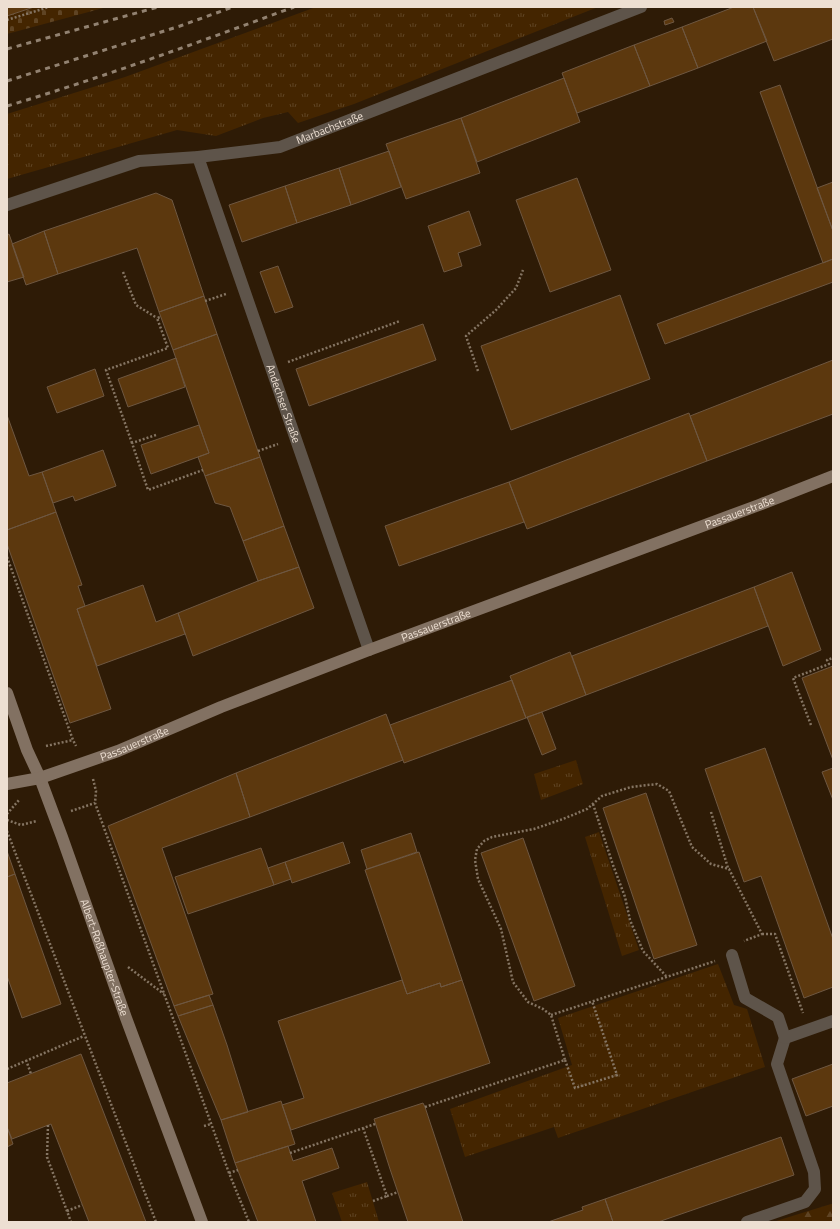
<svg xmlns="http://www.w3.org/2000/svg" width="840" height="1229" viewBox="0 0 840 1229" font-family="'Titillium Web',sans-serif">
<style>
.forest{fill:url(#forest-firs)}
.cemetery{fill:url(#cemetery-stones)}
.park{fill:url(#park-tufts)}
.building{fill:#5c380e;stroke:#6e5741}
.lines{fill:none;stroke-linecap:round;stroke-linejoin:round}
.path{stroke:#857563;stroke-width:2.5;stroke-dasharray:2 2;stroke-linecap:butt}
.lane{stroke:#5e544a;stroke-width:12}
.street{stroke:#5e544a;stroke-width:12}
.secondary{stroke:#827162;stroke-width:12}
.rail{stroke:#928271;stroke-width:3;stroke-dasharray:5 5;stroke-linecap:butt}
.labels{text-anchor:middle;stroke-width:3;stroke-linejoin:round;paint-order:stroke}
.street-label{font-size:11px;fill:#eddfd2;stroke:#241100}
</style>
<defs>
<pattern id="forest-firs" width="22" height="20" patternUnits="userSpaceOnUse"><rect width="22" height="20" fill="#442500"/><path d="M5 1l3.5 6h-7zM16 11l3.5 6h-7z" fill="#5f4424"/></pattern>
<pattern id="cemetery-stones" width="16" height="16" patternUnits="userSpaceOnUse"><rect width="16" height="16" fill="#442500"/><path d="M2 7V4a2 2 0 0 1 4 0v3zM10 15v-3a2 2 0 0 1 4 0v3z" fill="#5f4424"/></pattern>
<pattern id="park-tufts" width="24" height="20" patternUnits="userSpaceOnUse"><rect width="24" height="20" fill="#442500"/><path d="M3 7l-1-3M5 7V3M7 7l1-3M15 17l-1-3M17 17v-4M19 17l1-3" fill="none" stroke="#5f4424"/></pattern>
</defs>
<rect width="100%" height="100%" fill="#2e1b06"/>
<path class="forest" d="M831,1204H833V1222H773Z"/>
<path class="cemetery" d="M7,7H107L7,34Z"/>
<path class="park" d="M316,7H598L354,104L298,123L288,112L263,118L216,136L177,130L7,179V114L125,77Z
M576,760L583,784L541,800L534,774Z
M599,832L639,950L622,956L585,837Z
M718,964L734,1005L747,1009L765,1067L558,1138L554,1127L465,1157L450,1109L572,1065L558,1018Z
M367,1182L379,1222H342L332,1193Z"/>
<path class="building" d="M7,7H34L7,16Z
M734,7H753L767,41L698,68L682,27Z
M753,7H833V39L774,61Z
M672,18L674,22L665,25L664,21Z
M682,27L698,68L650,86L634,45Z
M634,45L650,86L577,113L562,73Z
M564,78L580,122L477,162L461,118Z
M780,85L833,231V259L823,263L760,92Z
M461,118L480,173L406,199L386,144Z
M389,151L401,187L351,205L339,168Z
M339,168L351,205L297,223L285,186Z
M577,178L611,270L550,292L516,200Z
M833,182V231L817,188Z
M285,186L297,223L242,242L229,205Z
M156,193L172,200L204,296L159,312L137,248L58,274L44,231Z
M469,211L481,245L458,253L462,266L444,272L428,226Z
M44,231L58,274L26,285L12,244Z
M9,234L24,277L7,282V235Z
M833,259V282L665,344L657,324Z
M278,266L293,307L275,313L260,272Z
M620,295L650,379L511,430L481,346Z
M204,296L217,334L173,350L159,312Z
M423,324L436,360L309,406L296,369Z
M217,334L260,457L205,476L198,457L209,453L173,350Z
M176,358L185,387L128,407L118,379Z
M833,360V414L707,461L690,416Z
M95,369L104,396L57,413L47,387Z
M689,413L707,461L527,529L509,482Z
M7,415L29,476L42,472L56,512L7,530Z
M199,425L209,453L151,474L141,445Z
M103,450L116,486L75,501L73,496L53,503L42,472Z
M260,457L284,526L243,541L230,507L215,503L205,476Z
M509,482L524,522L399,566L385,526Z
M56,512L82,585L78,586L85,606L77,609L111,709L70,723L7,544V530Z
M284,526L299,567L258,581L243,541Z
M299,567L314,608L193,656L178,613L258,581Z
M792,572L821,650L783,666L754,587Z
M143,585L156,622L178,613L185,634L97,666L77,609Z
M754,587L768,626L586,695L572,656Z
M570,652L586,695L526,718L510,676Z
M833,666V760L802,678Z
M512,680L526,718L404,763L390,725Z
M542,712L556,749L542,755L527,717Z
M386,714L403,760L250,817L236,773Z
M765,748L833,939V987L804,998L761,876L744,882L705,769Z
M833,768V800L822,772Z
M236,773L250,817L162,848L213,994L174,1006L108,826Z
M646,793L697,945L654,959L603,808Z
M411,833L417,852L367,869L361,850Z
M523,838L575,986L534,1001L481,853Z
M343,842L350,863L292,883L285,862Z
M261,848L274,885L188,914L175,877Z
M7,851L15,874L7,877Z
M419,852L462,980L441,987L440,983L407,994L365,870Z
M285,862L291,879L274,885L268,868Z
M15,874L61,1004L22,1018L7,976V877Z
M402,980L407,994L440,983L441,987L462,980L490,1063L291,1130L282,1105L304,1098L278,1021Z
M209,995L213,1005L178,1016L174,1006Z
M213,1005L227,1045L248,1112L221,1120L178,1016Z
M81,1054L146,1222H89L51,1124L12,1139L7,1127V1083Z
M833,1064V1106L806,1116L792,1079Z
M281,1101L295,1144L235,1163L221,1120Z
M423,1103L425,1107L463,1222H408L390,1169L374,1119Z
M7,1127L13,1144L7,1147Z
M781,1137L794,1175L658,1222H613L605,1199Z
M288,1146L293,1161L332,1148L339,1168L302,1181L316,1222H258L235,1163Z
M605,1199L613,1222H548L583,1210L582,1207Z"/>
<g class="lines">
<path class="path" d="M7,20L49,7
M123,272L136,305L157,318
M205,301L226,294
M288,362L400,321
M478,371L466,336L496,310L516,288L523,270
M156,435L132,443L148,490L203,470
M132,443L106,370L168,348L157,318L161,317
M258,451L278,444
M7,557L73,740L76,746
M811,725L793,678L829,664L827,660L833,658
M46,746L73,740
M93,779L96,791L95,803L229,1173L249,1222
M593,804L613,865L625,897L630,920L643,951L666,976
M71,811L95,803
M711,812L728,868
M7,814L19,800
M7,820L21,825L37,821
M7,831L156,1222
M762,934H775L803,1013
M128,967L164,994
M551,1015L715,961
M26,1060L31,1074
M565,1060L575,1088L617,1075L592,1001
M7,1069L84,1036
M425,1107L565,1060L551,1015L543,1009L528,1002L513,982L501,929L478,879L475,860L477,849L484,841L492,837L534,829L563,819L587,809L602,796L631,787L657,784L669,791L692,847L711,864L729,869L762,934L744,941
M48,1125L47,1157L71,1222
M204,1126L211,1124
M363,1128L387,1196L398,1192
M290,1153L375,1124
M229,1173L238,1170
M373,1201L387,1196
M67,1211L82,1205"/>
<path class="lane" d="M747,1222L805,1202L815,1189L814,1172L777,1064L785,1038"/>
<g class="street">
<path id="s1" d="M198,157L369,650"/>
<path id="s2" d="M7,205L139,161L198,157L280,147L641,7"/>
<path d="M732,955L745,998L778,1017L785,1038L833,1021"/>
</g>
<g class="secondary">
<path id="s3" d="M7,693L27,750L40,778L62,837L126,1018L202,1222"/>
<path id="s4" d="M7,784L40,778L118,751L221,707L369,650L759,505L833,476"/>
</g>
<path class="rail" d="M7,49L158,7
M7,81L180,26L233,7
M7,106C104,77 199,42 294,7"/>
</g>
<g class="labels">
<g class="street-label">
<text dy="4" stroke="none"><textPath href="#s2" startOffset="334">Marbachstraße</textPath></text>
<text dy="4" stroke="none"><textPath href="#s1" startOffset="261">Andechser Straße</textPath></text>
<text dy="4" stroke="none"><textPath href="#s4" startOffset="782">Passauerstraße</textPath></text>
<text dy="4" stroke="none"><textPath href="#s4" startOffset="458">Passauerstraße</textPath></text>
<text dy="4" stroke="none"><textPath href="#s4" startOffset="134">Passauerstraße</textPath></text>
<text dy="4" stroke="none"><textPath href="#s3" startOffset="282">Albert-Roßhaupter-Straße</textPath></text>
</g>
</g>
<rect width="840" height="1229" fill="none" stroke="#eddfd2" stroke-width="16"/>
</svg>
